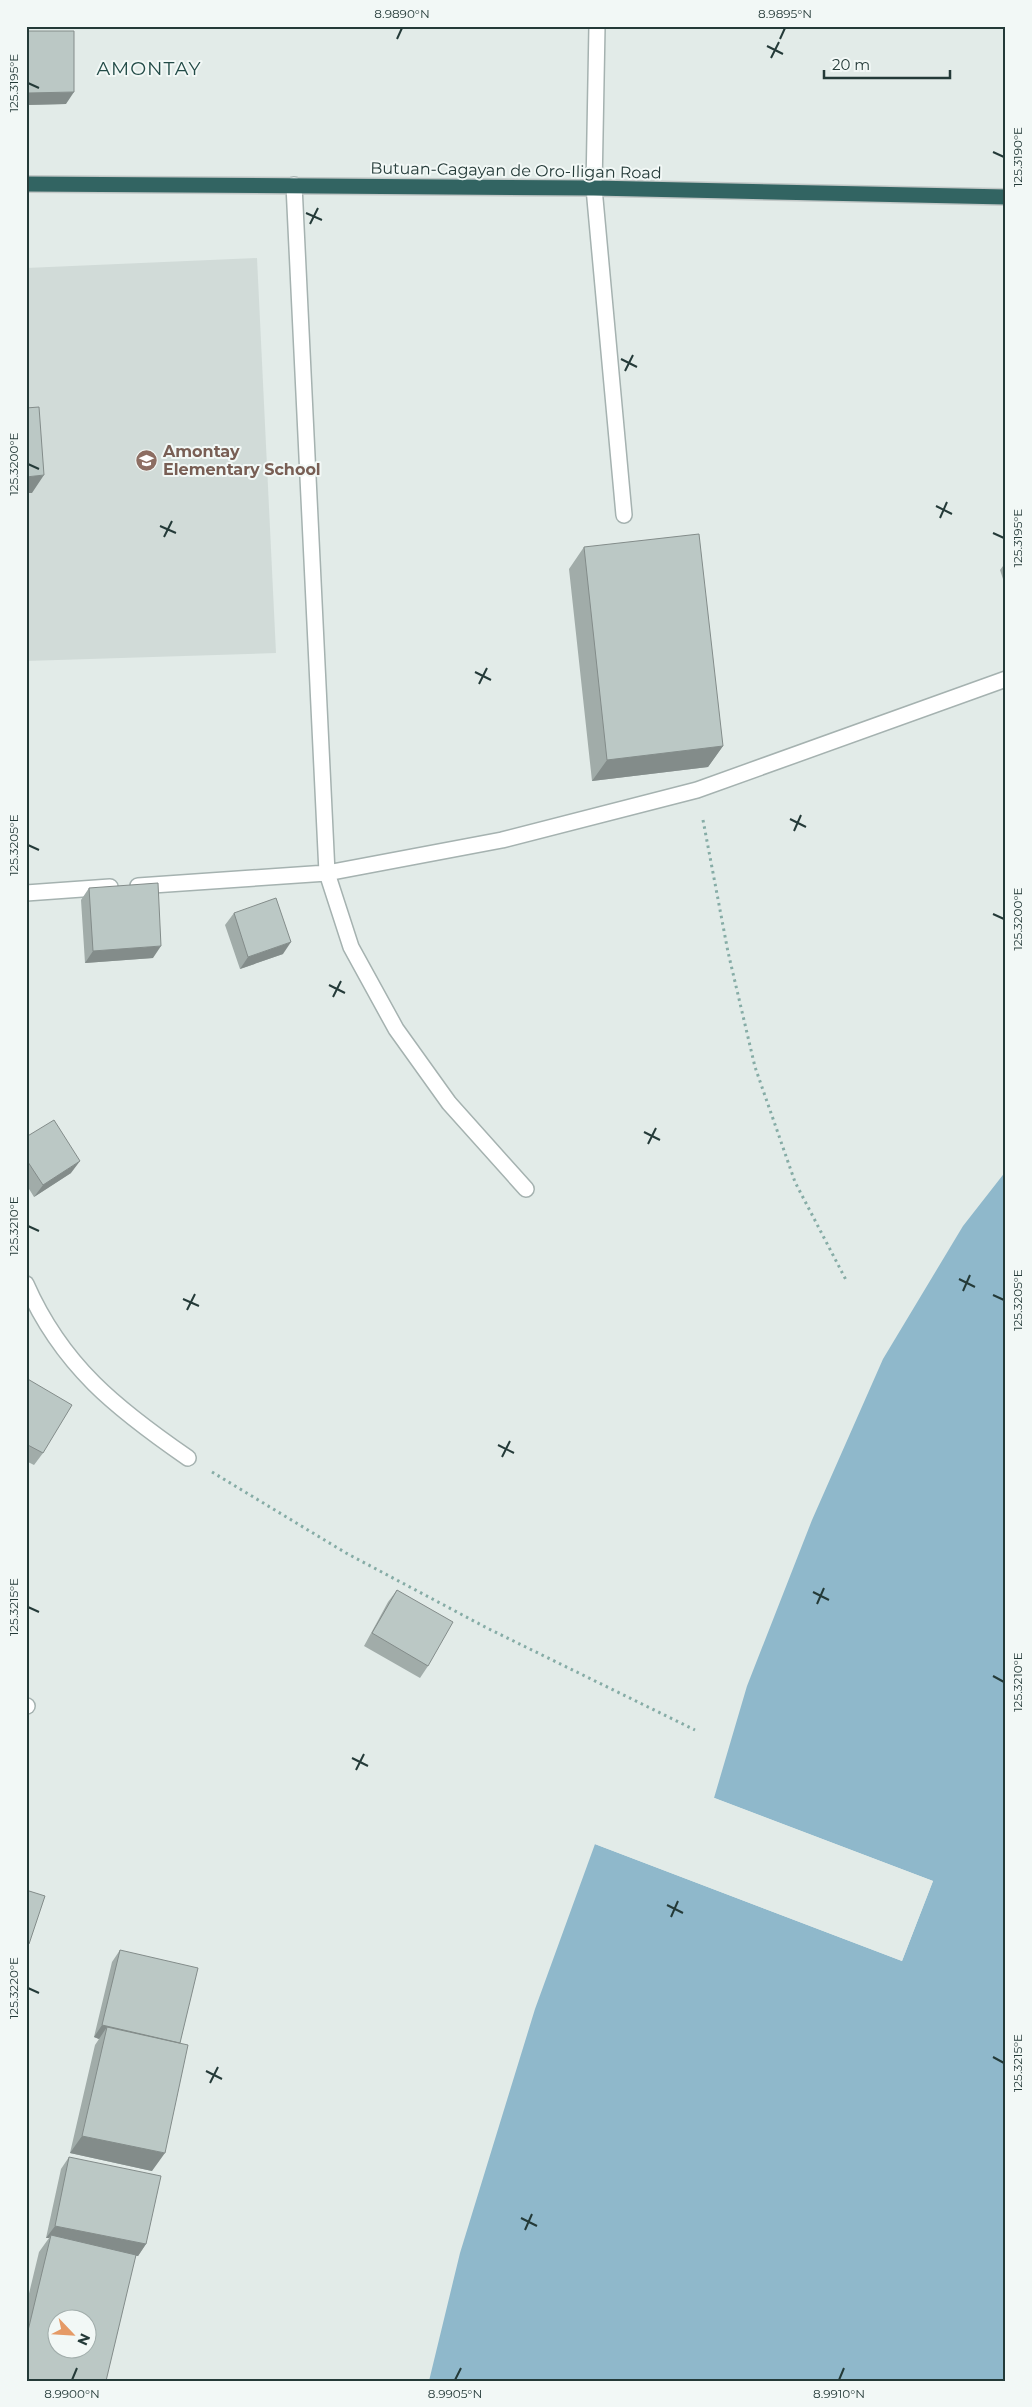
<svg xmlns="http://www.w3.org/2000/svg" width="1032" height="2407" viewBox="0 0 1032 2407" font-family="Montserrat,sans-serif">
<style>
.built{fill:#d1dbd8}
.water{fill:#8fb8cb}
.pier{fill:#e2ebe8}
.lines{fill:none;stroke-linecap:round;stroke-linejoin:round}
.lane-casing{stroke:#a5b2b0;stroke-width:18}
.street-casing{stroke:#a5b2b0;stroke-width:18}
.highway-casing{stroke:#c2c8c7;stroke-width:18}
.path{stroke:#86aca6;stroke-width:3;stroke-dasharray:2.5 4;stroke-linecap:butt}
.lane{stroke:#fff;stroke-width:15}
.street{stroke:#fff;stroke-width:15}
.highway{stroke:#326462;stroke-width:15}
.wall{fill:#a1aca9}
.shaded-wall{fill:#838c8a}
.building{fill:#bbc8c5;stroke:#838c8a;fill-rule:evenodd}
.ticks{fill:none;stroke:#243a38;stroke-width:2}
.labels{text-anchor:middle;stroke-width:4;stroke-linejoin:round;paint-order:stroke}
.street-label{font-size:16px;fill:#243a38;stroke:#f2f8f6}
.education-label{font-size:16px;font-weight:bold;fill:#785e54;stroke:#f2f8f6;text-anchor:start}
.quarter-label{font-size:19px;letter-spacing:1px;fill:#224b47;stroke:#f2f8f6}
.neatline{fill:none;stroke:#243a38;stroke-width:2}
.ticks-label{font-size:12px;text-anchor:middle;fill:#243a38}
</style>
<rect width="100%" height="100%" fill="#e2ebe8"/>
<path class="built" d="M257,258L276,653L26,661V268Z"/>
<path class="water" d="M1006,1171V2381H429L460,2253L535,2009L595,1844L902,1961L933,1881L714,1798L747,1686L812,1520L883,1359L963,1226Z"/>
<path class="pier" d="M712,1797L933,1881L902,1961L592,1843L595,1842L900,1958L930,1883L713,1800Z"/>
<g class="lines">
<defs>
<path id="lane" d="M26,1706H27"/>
<path id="street" d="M597,26L594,188L624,515
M294,185L327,873L351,947L396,1029L449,1103L526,1189
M138,886L327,873L502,840L697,790L1006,679
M26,893L110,887
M26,1284C62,1366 117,1409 188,1458"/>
<path id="highway" d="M26,184L594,188L1006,197"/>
</defs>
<use href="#lane" class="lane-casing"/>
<use href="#street" class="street-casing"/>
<use href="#highway" class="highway-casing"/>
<path class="path" d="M703,820L728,952L755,1067L795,1182L846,1280
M212,1472L346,1553L487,1628L695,1730"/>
<use href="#lane" class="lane"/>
<use href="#street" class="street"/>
<use href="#highway" class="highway"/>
</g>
<path class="wall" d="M27,31L66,104L26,105V33Z
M584,547L723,746L708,767L592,781L569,569Z
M1006,562V588L1000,570Z
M89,888L153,958L85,963L81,900Z
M234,913L283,954L240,969L225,925Z
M26,1137L71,1173L34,1197L26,1184Z
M26,1378L43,1453L34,1465L26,1461Z
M397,1590L428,1666L420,1678L364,1646L388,1602Z
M120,1950L180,2043L152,2171L70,2153L95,2045L99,2039L94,2037L112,1962Z
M69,2157L146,2244L138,2256H136L26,2381V2306L39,2252L49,2238H46L61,2169Z"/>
<path class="shaded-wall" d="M74,92L66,104L26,105V95L28,93Z
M44,475L32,493H26V477Z
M723,746L708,767L592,781L607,760Z
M291,942L283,954L240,969L248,957Z
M161,946L153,958L85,963L93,951Z
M80,1161L71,1173L34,1197L43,1185Z
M102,2025L180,2043L107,2027L99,2039L94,2037Z
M82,2136L165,2153L152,2171L70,2153Z
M55,2226L146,2244L138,2256L51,2239V2235L49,2238H46Z"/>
<path class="building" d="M27,31H74V92L28,93Z
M39,407L44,475L26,477V408Z
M699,534L723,746L607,760L584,547Z
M158,883L161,946L93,951L89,888Z
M276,898L291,942L248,957L234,913Z
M54,1120L80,1161L43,1185L26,1159V1137Z
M26,1378L72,1405L43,1453L26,1444Z
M397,1590L453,1622L428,1666L372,1633Z
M26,1890L45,1896L29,1944L26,1943Z
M120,1950L198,1968L180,2043L102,2025Z
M107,2027L188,2045L165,2153L82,2136Z
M69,2157L161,2176L146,2244L55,2226Z
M51,2235L136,2255L106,2381H26V2339ZM58,2320H88V2350H58Z"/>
<path class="ticks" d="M397,39L402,28M780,39L785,28M767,46L783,54M771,58L779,42M28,83L39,88M993,152L1004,157M306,213L322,220M310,224L318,208M621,359L637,367M625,371L633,355M28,464L39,469M936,506L952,514M940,518L947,502M160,526L176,533M993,533L1004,538M164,537L172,521M475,672L491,680M479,684L487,668M790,819L806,827M794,831L801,815M28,845L39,850M993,914L1004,919M329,985L345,993M333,997L341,981M644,1132L660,1140M648,1144L656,1128M28,1226L39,1231M959,1279L975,1287M963,1291L970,1275M993,1295L1004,1300M183,1299L199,1306M187,1310L195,1294M498,1445L514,1453M502,1457L510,1441M813,1592L829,1600M817,1604L824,1588M28,1607L39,1612M993,1676L1004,1682M352,1758L368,1766M356,1770L364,1754M667,1905L683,1913M671,1917L678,1901M28,1988L39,1993M993,2057L1004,2063M206,2071L222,2079M210,2083L218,2067M521,2218L537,2226M525,2230L532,2214M72,2380L77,2368M455,2380L461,2368M839,2380L844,2368"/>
<defs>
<symbol id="school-disc" viewBox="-11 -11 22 22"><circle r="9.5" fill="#8d6e63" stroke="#f2f8f6"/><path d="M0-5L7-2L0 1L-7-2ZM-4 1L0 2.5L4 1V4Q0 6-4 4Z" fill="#fff"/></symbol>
</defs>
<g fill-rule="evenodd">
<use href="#school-disc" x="134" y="448" width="25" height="25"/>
</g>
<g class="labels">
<g class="street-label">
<text transform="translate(516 170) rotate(1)" y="6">Butuan-Cagayan de Oro-Iligan Road</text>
</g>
<g class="education-label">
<text x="163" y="457">Amontay<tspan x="163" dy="18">Elementary School</tspan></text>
</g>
<g class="quarter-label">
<text x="149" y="75">AMONTAY</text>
</g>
</g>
<rect width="1032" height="2407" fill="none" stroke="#f2f8f6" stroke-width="55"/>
<g transform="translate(72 2334) rotate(115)"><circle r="24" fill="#f2f8f6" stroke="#a0acaa"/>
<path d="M0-4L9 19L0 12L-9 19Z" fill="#e59a66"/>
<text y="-8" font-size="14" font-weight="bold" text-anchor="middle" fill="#243a38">N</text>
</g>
<path d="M824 70v8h126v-8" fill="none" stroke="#243a38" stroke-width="2.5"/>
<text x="832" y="70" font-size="15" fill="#243a38" stroke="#f2f8f6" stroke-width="4" paint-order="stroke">20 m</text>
<rect x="28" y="28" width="976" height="2352" class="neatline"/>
<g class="ticks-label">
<text x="402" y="18">8.9890°N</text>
<text x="785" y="18">8.9895°N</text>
<text transform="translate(14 83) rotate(-90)" y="4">125.3195°E</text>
<text transform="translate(1018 157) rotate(-90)" y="4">125.3190°E</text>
<text transform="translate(14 464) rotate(-90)" y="4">125.3200°E</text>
<text transform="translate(1018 538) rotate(-90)" y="4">125.3195°E</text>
<text transform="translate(14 845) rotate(-90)" y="4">125.3205°E</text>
<text transform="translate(1018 919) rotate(-90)" y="4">125.3200°E</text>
<text transform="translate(14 1226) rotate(-90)" y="4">125.3210°E</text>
<text transform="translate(1018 1300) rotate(-90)" y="4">125.3205°E</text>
<text transform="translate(14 1607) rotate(-90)" y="4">125.3215°E</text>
<text transform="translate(1018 1682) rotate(-90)" y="4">125.3210°E</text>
<text transform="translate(14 1988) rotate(-90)" y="4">125.3220°E</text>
<text transform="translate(1018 2063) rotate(-90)" y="4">125.3215°E</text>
<text x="72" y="2398">8.9900°N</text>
<text x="455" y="2398">8.9905°N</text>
<text x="839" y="2398">8.9910°N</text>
</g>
</svg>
